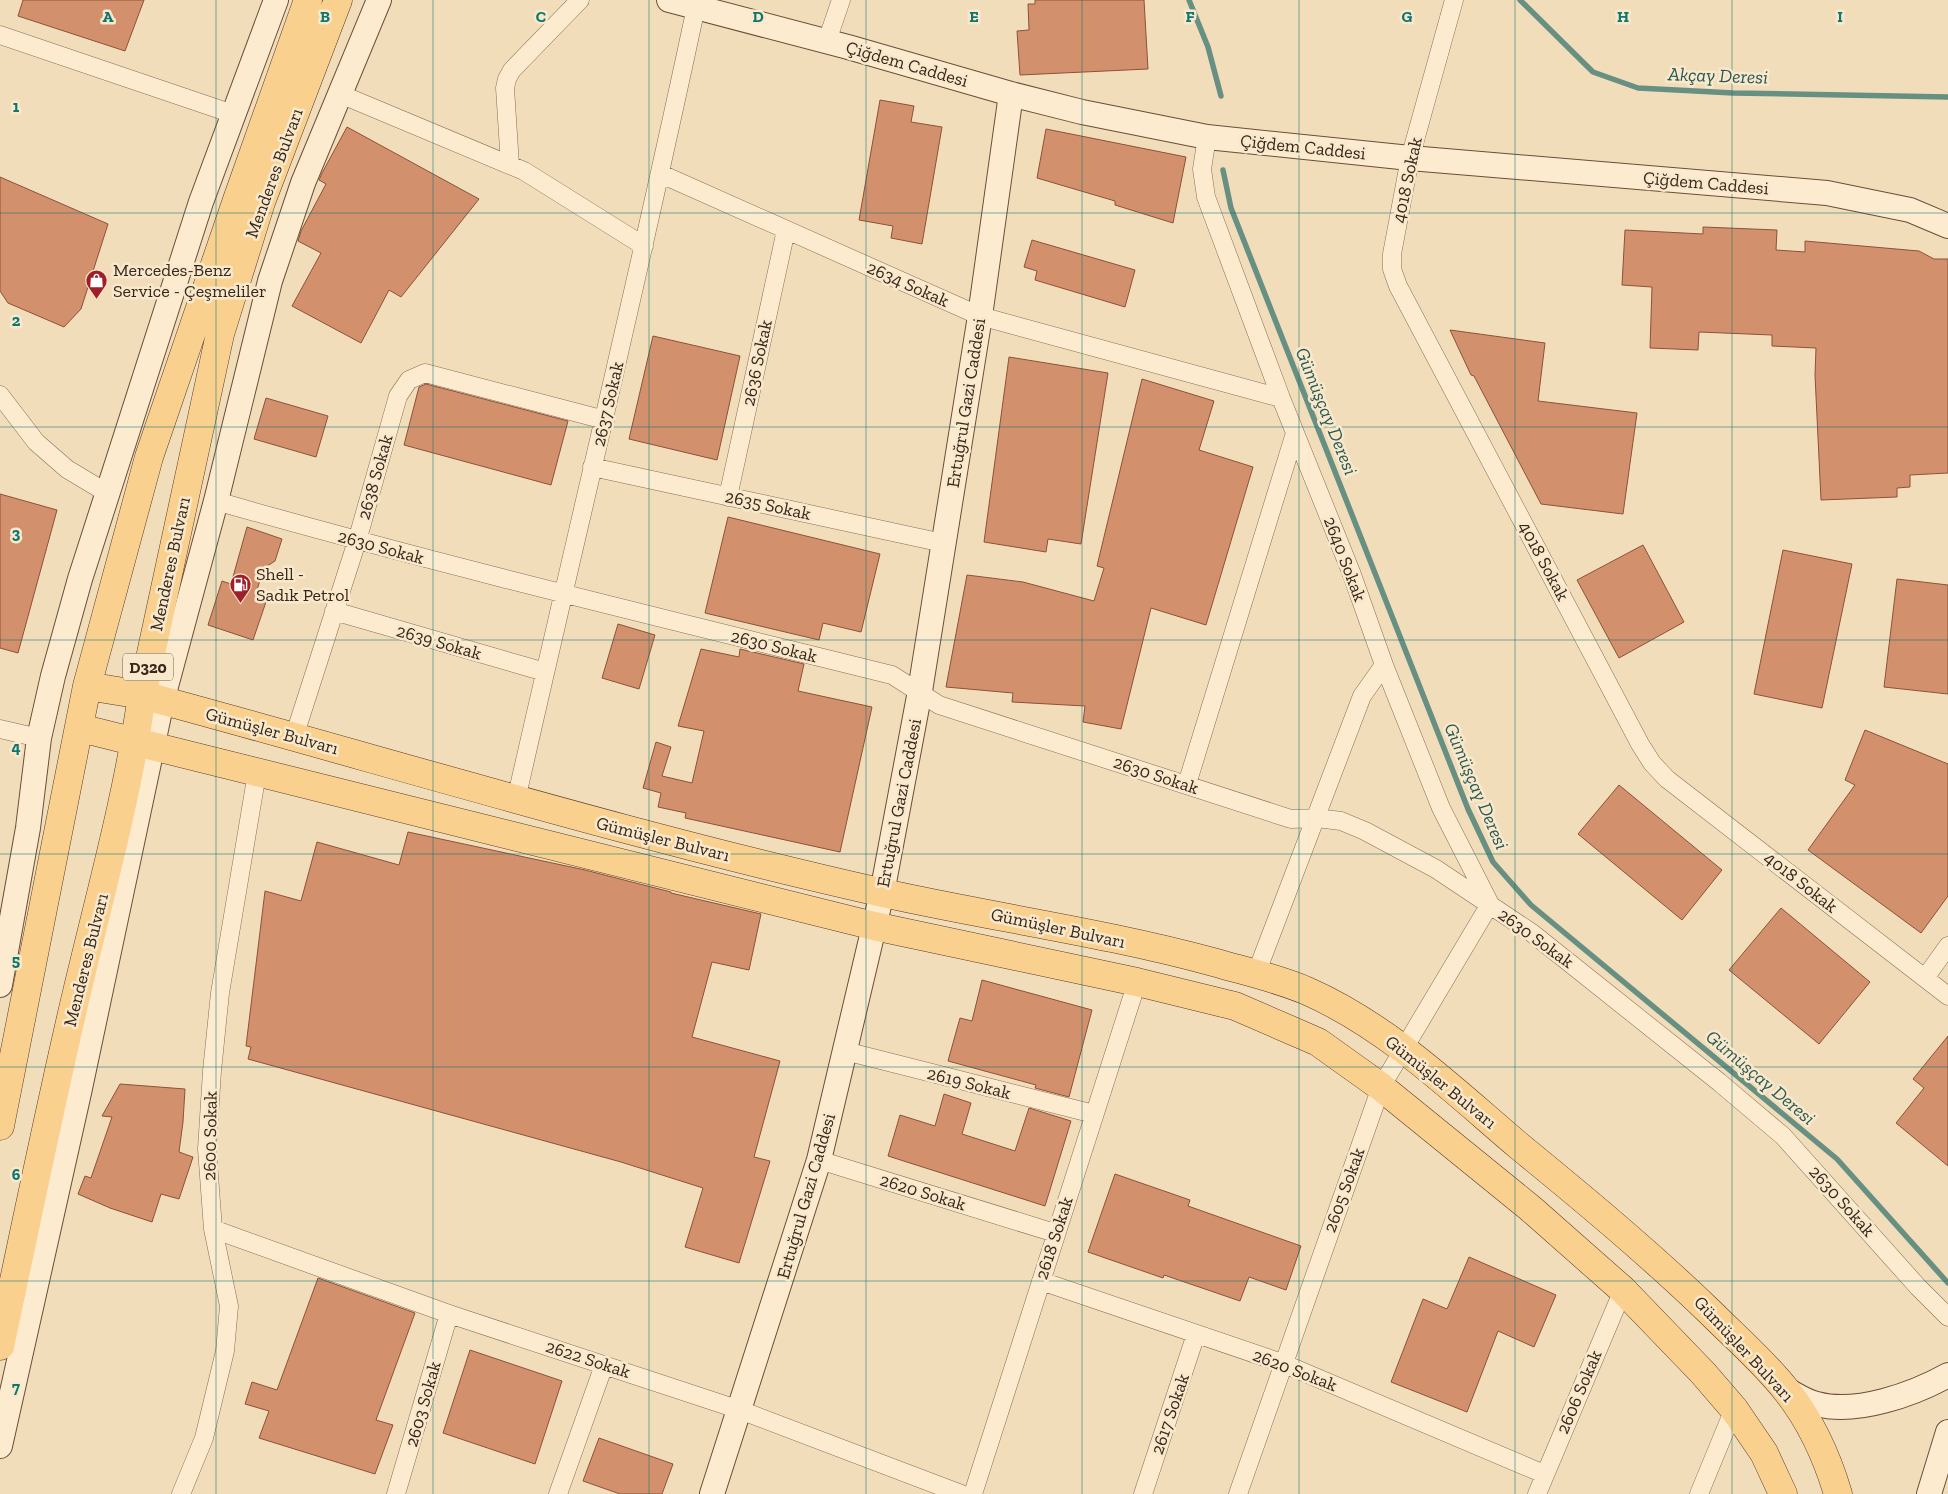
<svg xmlns="http://www.w3.org/2000/svg" width="1948" height="1494" viewBox="0 0 1948 1494" font-family="'Zilla Slab',serif">
<style>
.lines{fill:none;stroke-linecap:round;stroke-linejoin:round}
.stream{stroke:#679083;stroke-width:5.5}
.building{fill:#d3906d;stroke:#8c5237}
.street-casing{stroke:#8a6c54;stroke-width:19}
.secondary-casing{stroke:#6c4d37;stroke-width:26}
.primary-casing{stroke:#573b29;stroke-width:29}
.street{stroke:#fcebcf;stroke-width:18}
.secondary{stroke:#fcebcf;stroke-width:24}
.primary{stroke:#fad08e;stroke-width:28}
.grid{fill:none;stroke:#0f766e;stroke-width:1;stroke-opacity:0.55}
.labels{text-anchor:middle;stroke-width:5;stroke-linejoin:round;paint-order:stroke}
.shield{fill:#f8e8cc;stroke:#72604f;stroke-width:1}
.shield-label{font-size:16px;font-weight:bold;fill:#38261a}
.street-label{font-size:18px;fill:#38261a;stroke:#f8e8cc}
.poi-label{font-size:18px;fill:#38261a;stroke:#f8e8cc;text-anchor:start}
.water-label{font-size:19px;font-style:italic;fill:#285952;stroke:#f8e8cc}
.grid-label{font-size:16px;text-anchor:middle;font-weight:bold;fill:#0f766e;stroke:#f8e8cc;stroke-width:5;stroke-linejoin:round;paint-order:stroke}
</style>
<rect width="100%" height="100%" fill="#f2ddbb"/>
<g class="lines">
<path class="stream" d="M1189,0L1208,47L1221,96
M1520,0L1593,72L1638,88L1733,93L1948,97
M1223,170L1231,208L1468,809L1493,862L1531,905L1837,1159L1948,1283"/>
</g>
<path class="building" d="M23,0H144L125,51L18,16Z
M1035,0H1144L1148,69L1020,75L1017,31L1029,30L1028,4H1035Z
M880,100L914,106L911,122L942,127L922,244L891,238L893,226L859,220Z
M347,127L479,199L401,297L389,290L361,343L292,306L321,253L298,241L301,231L326,184L319,180L322,173Z
M1046,129L1186,157L1173,223L1115,205V201L1037,178Z
M0,177L108,224L81,309L64,327L8,303L0,291Z
M1703,227L1777,230L1776,250L1805,252V241L1919,251L1934,259H1948V473L1910,475V487L1897,488V497L1821,500L1815,375L1816,348L1772,346V335L1699,332L1698,350L1650,348L1652,287L1622,285L1625,230L1703,234Z
M1032,240L1135,270L1125,307L1035,280L1037,271L1024,267Z
M1450,330L1545,343L1538,401L1637,413L1623,514L1541,504L1474,376L1471,375Z
M653,336L740,356L717,460L629,439Z
M1009,357L1108,373L1081,544L1048,539L1046,552L984,542Z
M1142,379L1214,401L1199,450L1253,467L1206,625L1151,608L1121,729L1083,722L1085,706L1012,702L1013,693L946,687L967,575L1023,582L1094,601L1104,568L1097,566Z
M426,384L568,421L551,485L404,445L419,387Z
M266,398L328,416L316,457L254,439Z
M0,494L57,510L18,653L0,648Z
M728,517L880,554L861,632L823,623L819,640L705,613Z
M247,527L282,539L275,561L264,568L256,593L268,596L253,640L208,625L222,581L231,584Z
M1643,545L1684,622L1619,658L1577,580Z
M1783,550L1852,564L1822,708L1754,694Z
M1897,579L1948,585V694L1884,687Z
M618,624L655,635L639,689L602,678Z
M701,649L739,657L740,649L804,664L798,691L872,707L840,852L685,818L686,813L658,807L661,793L643,788L656,742L671,747L662,776L692,783L704,731L678,726Z
M1865,730L1948,764V896L1921,933L1808,850L1855,785L1845,780Z
M1619,785L1722,870L1682,920L1578,834Z
M408,832L585,870L671,892V893L761,914L749,970L712,962L692,1037L780,1061L754,1157L770,1161L739,1263L685,1247L703,1188L621,1162L248,1059L251,1047L246,1046L265,891L301,901L317,842L399,865Z
M1781,908L1870,982L1819,1044L1729,970Z
M982,980L1092,1010L1069,1097L1035,1088L1036,1085L948,1061L960,1018L972,1021Z
M1948,1036V1166L1896,1123L1924,1088L1913,1079Z
M120,1084L185,1089L183,1122L179,1152L193,1157L179,1199L161,1194L152,1222L110,1208L78,1194L85,1176L91,1178L112,1117L102,1116Z
M944,1094L971,1103L962,1134L1015,1151L1029,1108L1071,1121L1045,1206L888,1156L900,1115L935,1126Z
M1115,1174L1190,1200L1188,1206L1301,1246L1286,1290L1249,1277L1240,1301L1164,1275L1163,1278L1088,1252Z
M1469,1257L1556,1295L1534,1347L1498,1331L1467,1412L1391,1382L1423,1299L1447,1309Z
M318,1278L415,1313L376,1420L393,1425L375,1474L259,1438L269,1411L245,1404L252,1382L277,1390Z
M470,1350L562,1381L535,1464L443,1433Z
M599,1438L673,1464L662,1494H620L583,1481Z"/>
<g class="lines">
<defs>
<path id="street" d="M1454,0L1410,158L1392,254V269L1398,286L1640,744L1652,763L1667,779L1948,996
M0,35L233,114
M827,41L841,0
M340,94L524,171L644,246
M1207,137L1202,169L1206,197L1281,398L1351,572L1384,665L1362,696L1256,974
M510,165L505,88L507,79L512,70L580,0
M661,174L980,316L1281,398
M0,395L36,442L67,469L107,493
M592,467L943,543
M728,497L786,230
M216,501C440,565 666,619 892,675L939,705L1291,819L1317,818L1341,821L1365,831L1436,869L1532,933L1719,1082L1783,1136L1918,1287L1948,1317
M334,611L545,672
M0,729L39,738
M294,737L357,541L398,396L409,380L425,373L605,420
M1187,784L1295,433
M516,800C576,535 640,272 696,7
M1925,978L1948,946
M845,1051L1094,1114
M819,1160L1055,1233
M213,1229L449,1314L740,1410L961,1494
M1041,1281L1282,1363L1544,1474
M181,1494L204,1438L225,1351L229,1306L213,1229L207,1149L212,1071L220,993L257,773
M396,1494L449,1314
M558,1494L604,1365
M973,1494L1137,982
M1143,1494L1196,1334
M1238,1494L1381,1087L1490,904L1441,808L1384,665
M1537,1494L1623,1290
M1699,1494L1734,1409"/>
<path id="secondary" d="M669,0L848,47L1011,94L1082,112L1207,137L1410,158L1827,193L1910,210L1948,226
M0,985L28,828L39,738L53,676L80,579L201,202L276,0
M1785,1389C1795,1394 1806,1402 1817,1404C1856,1415 1914,1394 1948,1375
M0,1446L79,1093L162,701L216,501L270,281L303,183L379,0
M712,1494L819,1160L882,893L920,691L980,316L1011,94
M1929,1494L1948,1432"/>
<path id="primary" d="M87,686L142,695C387,761 630,836 879,892C990,917 1103,932 1213,962C1244,971 1277,978 1307,991C1387,1026 1453,1090 1519,1146C1585,1200 1650,1254 1711,1313C1736,1338 1764,1362 1786,1390C1810,1420 1827,1457 1838,1494
M80,728L874,926L1137,982L1235,1006L1318,1042L1381,1087L1530,1208L1623,1290L1703,1373L1734,1409L1764,1453L1783,1494
M0,1126L87,686L149,457L238,197L308,0
M0,1346C24,1234 47,1121 73,1009C97,905 127,802 142,695L220,334L261,202L338,0"/>
</defs>
<use href="#street" class="street-casing"/>
<use href="#secondary" class="secondary-casing"/>
<use href="#primary" class="primary-casing"/>
<use href="#street" class="street"/>
<use href="#secondary" class="secondary"/>
<use href="#primary" class="primary"/>
</g>
<path class="grid" d="M216,0V1494M433,0V1494M649,0V1494M866,0V1494M1082,0V1494M1299,0V1494M1515,0V1494M1732,0V1494M0,213H1948M0,427H1948M0,640H1948M0,854H1948M0,1067H1948M0,1281H1948"/>
<defs>
<symbol id="shop-pin" viewBox="-11 -11 22 30"><path d="M0 17L-7.5 6A9.5 9.5 0 1 1 7.5 6Z" fill="#9f1e29" stroke="#f8e8cc"/><path d="M-5-2.5h2.3a2.7 3.5 0 0 1 5.4 0H5L5.5 6h-11ZM-1.5-2.5h3a1.5 2.3 0 0 0-3 0Z" fill="#fff"/></symbol>
<symbol id="fuel-pin" viewBox="-11 -11 22 30"><path d="M0 17L-7.5 6A9.5 9.5 0 1 1 7.5 6Z" fill="#9f1e29" stroke="#f8e8cc"/><path d="M-5.5-6h7V0h2V4h1.3V-2.5L3-4.5l.8-.8L6-3V5H2.5V1h-1V6h-7ZM-4.2-4.7v3.2H.2V-4.7Z" fill="#fff"/></symbol>
</defs>
<g fill-rule="evenodd">
<use href="#shop-pin" x="84" y="268" width="25" height="34"/>
<use href="#fuel-pin" x="228" y="572" width="25" height="34"/>
</g>
<g class="labels">
<rect class="shield" x="123" y="653.5" width="50" height="27" rx="4"/>
<g class="shield-label">
<text x="148" y="673">D320</text>
</g>
<g class="street-label">
<text transform="translate(907 64) rotate(16)" y="6">Çiğdem Caddesi</text>
<text transform="translate(1303 147) rotate(6)" y="6">Çiğdem Caddesi</text>
<text transform="translate(274 173) rotate(-70)" y="6">Menderes Bulvarı</text>
<text transform="translate(1407 180) rotate(-78)" y="6">4018 Sokak</text>
<text transform="translate(1706 183) rotate(5)" y="6">Çiğdem Caddesi</text>
<text transform="translate(908 284) rotate(24)" y="6">2634 Sokak</text>
<text transform="translate(757 363) rotate(-78)" y="6">2636 Sokak</text>
<text transform="translate(966 403) rotate(-81)" y="6">Ertuğrul Gazi Caddesi</text>
<text transform="translate(608 404) rotate(-77)" y="6">2637 Sokak</text>
<text transform="translate(375 477) rotate(-74)" y="6">2638 Sokak</text>
<text transform="translate(768 505) rotate(12)" y="6">2635 Sokak</text>
<text transform="translate(381 547) rotate(15)" y="6">2630 Sokak</text>
<text transform="translate(1345 559) rotate(69)" y="6">2640 Sokak</text>
<text transform="translate(1544 561) rotate(62)" y="6">4018 Sokak</text>
<text transform="translate(170 564) rotate(-78)" y="6">Menderes Bulvarı</text>
<text transform="translate(439 642) rotate(16)" y="6">2639 Sokak</text>
<text transform="translate(774 646) rotate(14)" y="6">2630 Sokak</text>
<text transform="translate(272 731) rotate(15)" y="6">Gümüşler Bulvarı</text>
<text transform="translate(1156 775) rotate(18)" y="6">2630 Sokak</text>
<text transform="translate(899 803) rotate(-79)" y="6">Ertuğrul Gazi Caddesi</text>
<text transform="translate(663 839) rotate(14)" y="6">Gümüşler Bulvarı</text>
<text transform="translate(1801 882) rotate(38)" y="6">4018 Sokak</text>
<text transform="translate(1058 928) rotate(12)" y="6">Gümüşler Bulvarı</text>
<text transform="translate(1536 938) rotate(36)" y="6">2630 Sokak</text>
<text transform="translate(86 960) rotate(-76)" y="6">Menderes Bulvarı</text>
<text transform="translate(1441 1082) rotate(39)" y="6">Gümüşler Bulvarı</text>
<text transform="translate(969 1083) rotate(14)" y="6">2619 Sokak</text>
<text transform="translate(210 1136) rotate(-89)" y="6">2600 Sokak</text>
<text transform="translate(1344 1190) rotate(-70)" y="6">2605 Sokak</text>
<text transform="translate(923 1192) rotate(17)" y="6">2620 Sokak</text>
<text transform="translate(806 1196) rotate(-74)" y="6">Ertuğrul Gazi Caddesi</text>
<text transform="translate(1842 1201) rotate(48)" y="6">2630 Sokak</text>
<text transform="translate(1054 1238) rotate(-72)" y="6">2618 Sokak</text>
<text transform="translate(1744 1349) rotate(47)" y="6">Gümüşler Bulvarı</text>
<text transform="translate(588 1359) rotate(18)" y="6">2622 Sokak</text>
<text transform="translate(1295 1370) rotate(21)" y="6">2620 Sokak</text>
<text transform="translate(1579 1392) rotate(-67)" y="6">2606 Sokak</text>
<text transform="translate(423 1404) rotate(-74)" y="6">2603 Sokak</text>
<text transform="translate(1170 1414) rotate(-71)" y="6">2617 Sokak</text>
</g>
<g class="poi-label">
<text x="113" y="276">Mercedes-Benz<tspan x="113" dy="21">Service - Çeşmeliler</tspan></text>
<text x="256" y="580">Shell -<tspan x="256" dy="21">Sadık Petrol</tspan></text>
</g>
<g class="water-label">
<text transform="translate(1718 75) rotate(2)" y="7">Akçay Deresi</text>
<text transform="translate(1327 411) rotate(68)" y="7">Gümüşçay Deresi</text>
<text transform="translate(1477 786) rotate(67)" y="7">Gümüşçay Deresi</text>
<text transform="translate(1761 1077) rotate(40)" y="7">Gümüşçay Deresi</text>
</g>
</g>
<g class="grid-label">
<text x="108" y="22">A</text>
<text x="325" y="22">B</text>
<text x="541" y="22">C</text>
<text x="758" y="22">D</text>
<text x="974" y="22">E</text>
<text x="1190" y="22">F</text>
<text x="1407" y="22">G</text>
<text x="1623" y="22">H</text>
<text x="1840" y="22">I</text>
<text x="16" y="112">1</text>
<text x="16" y="326">2</text>
<text x="16" y="539">3</text>
<text x="16" y="753">4</text>
<text x="16" y="966">5</text>
<text x="16" y="1180">6</text>
<text x="16" y="1393">7</text>
</g>
</svg>
